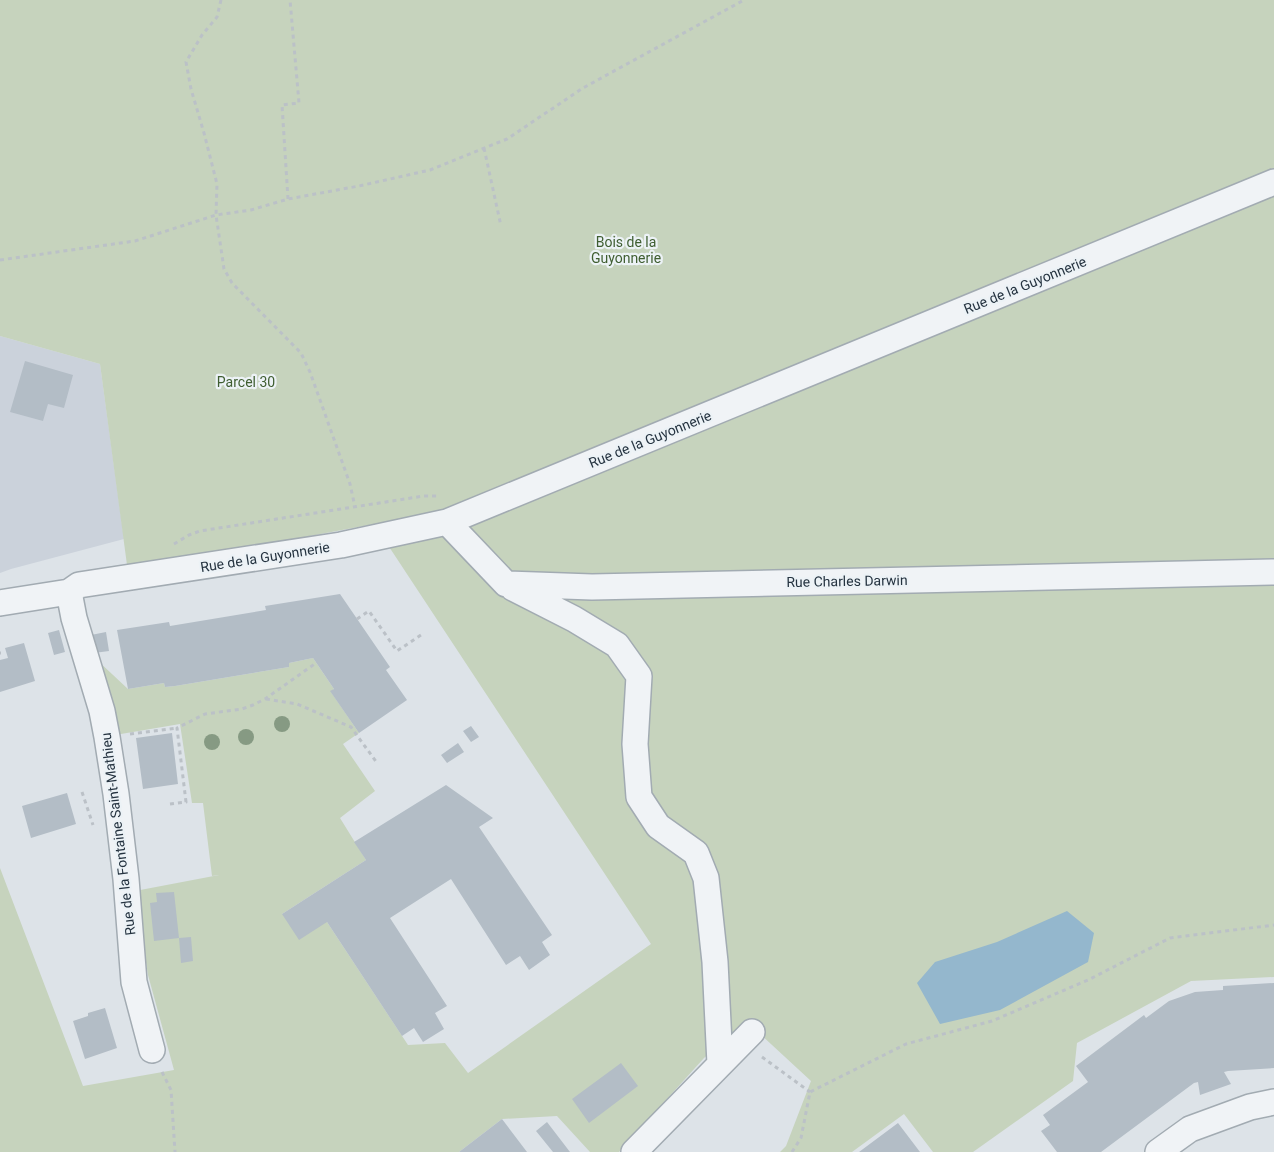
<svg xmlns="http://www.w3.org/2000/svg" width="1274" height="1152" viewBox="0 0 1274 1152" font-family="Roboto,sans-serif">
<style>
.built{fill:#cbd2db}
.green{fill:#c6d3bd}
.water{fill:#94b7cd}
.building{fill:#b3bdc6}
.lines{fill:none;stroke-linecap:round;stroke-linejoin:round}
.minor-casing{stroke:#a2abb2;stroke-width:28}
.path{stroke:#bbc1c7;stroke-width:3;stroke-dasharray:4 4;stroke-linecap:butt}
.minor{stroke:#f0f3f6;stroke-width:25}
.tree{fill:#869a83}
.labels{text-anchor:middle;stroke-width:4.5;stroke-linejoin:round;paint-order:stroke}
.park-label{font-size:14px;fill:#3f5e31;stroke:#ecf2f6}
.street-label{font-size:14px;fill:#253340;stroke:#ecf2f6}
</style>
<rect width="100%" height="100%" fill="#dde3e8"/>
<path class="built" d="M0,336L100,364L124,539L11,569L0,573Z"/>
<path class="green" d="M0,0H1274V977L1191,981L1077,1043L1073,1081L973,1152H933L904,1114L852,1152H780L786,1146L811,1081L746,1021L704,1058L619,1152H590L557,1116L502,1119L459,1152H0V868L83,1086L174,1070L148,975L135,891L219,875L212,876L203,803H192L180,724L115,735L97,660L128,689L164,683L165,687L175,686L289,667V663L313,658L334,689L331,692L359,733L343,744L375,791L340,818L366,860L282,914L327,922L408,1045L445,1043L468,1073L651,944L374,524L241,549L127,565L100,364L0,336Z"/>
<path class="water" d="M1067,911L1094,933L1088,962L1000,1010L940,1024L917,983L935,962L997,942Z"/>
<path class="building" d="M25,361L73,375L64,408L48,404L43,421L10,412Z
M340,594L390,667L386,670L407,700L359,733L330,691L334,689L313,658L289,663V667L175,686L165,687L164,683L128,689L117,630L169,622L170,626L266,610L265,606Z
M59,630L65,652L54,655L48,633Z
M106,632L109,651L94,653L91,635Z
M24,643L35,681L0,692V660L8,658L5,648Z
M471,726L479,737L471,742L463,731Z
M172,733L178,784L143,789L136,738Z
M458,743L464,752L447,763L441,755Z
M446,785L493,818L479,827L552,935L542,942L550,955L529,970L520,956L506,965L451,879L390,918L447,1006L435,1013L444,1029L423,1042L414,1028L402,1036L327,922L299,940L282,914L366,860L354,842Z
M67,793L76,824L31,838L22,806Z
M174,892L179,938L154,941L150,903L157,902L156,893Z
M191,937L193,961L181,963L179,938Z
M1274,983V1068L1228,1071L1224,1072L1231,1084L1200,1095L1198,1082L1194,1083L1101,1152H1057L1041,1131L1050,1125L1043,1115L1088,1082L1076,1066L1144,1015L1146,1018L1169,1001L1195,992L1223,990V986Z
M105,1008L117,1048L85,1059L73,1021L88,1016V1013Z
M621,1063L638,1086L589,1123L572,1099Z
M502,1119L527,1152H459Z
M547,1122L570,1152H553L536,1131Z
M898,1123L920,1152H859Z"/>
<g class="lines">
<defs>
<path id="minor" d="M447,522L506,584L592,587L1274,572
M513,588L574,619L617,645L639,676L635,744L639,797L658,826L696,853L706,878L715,962L720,1064
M69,592L74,618L102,711L107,737L116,794L126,879L134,982L152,1050
M0,603L69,592L79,585L341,545L447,522L1274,182
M634,1152L752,1032
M1158,1152L1190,1129L1250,1107L1274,1102"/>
</defs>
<use href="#minor" class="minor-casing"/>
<path class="path" d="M221,0L217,17L202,35L186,62L191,89L204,133L217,184L216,215L224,269L232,283L301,353L310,372L350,484L355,507
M484,148L501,226
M288,199L282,105L299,103L290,0
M0,260L135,241L216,215L251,210L288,199L359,186L430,170L507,139L583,88L744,0
M174,544L189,535L200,531L424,496H439
M357,619L369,611L397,651L424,633
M0,653H1
M266,699L297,704L351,727L377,763
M130,734L177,728
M82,792L93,825
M170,804L186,802L177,728L205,714L242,709L253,705L265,699L316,663
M762,1057L810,1092
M162,1072L171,1090L175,1152
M792,1152L801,1138L810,1092L906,1044L992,1021L1088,980L1170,938L1274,925"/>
<use href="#minor" class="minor"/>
</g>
<g class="tree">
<circle cx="282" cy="724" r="8"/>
<circle cx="246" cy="737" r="8"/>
<circle cx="212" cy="742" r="8"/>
</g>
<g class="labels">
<g class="park-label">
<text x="626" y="247">Bois de la<tspan x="626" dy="16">Guyonnerie</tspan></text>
<text x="246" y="387">Parcel 30</text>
</g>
<g class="street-label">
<text transform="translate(1025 285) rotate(-22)" y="5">Rue de la Guyonnerie</text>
<text transform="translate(650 439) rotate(-22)" y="5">Rue de la Guyonnerie</text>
<text transform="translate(265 557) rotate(-9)" y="5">Rue de la Guyonnerie</text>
<text transform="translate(847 581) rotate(-1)" y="5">Rue Charles Darwin</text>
<text transform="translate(118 834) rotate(-97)" y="5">Rue de la Fontaine Saint-Mathieu</text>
</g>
</g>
</svg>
